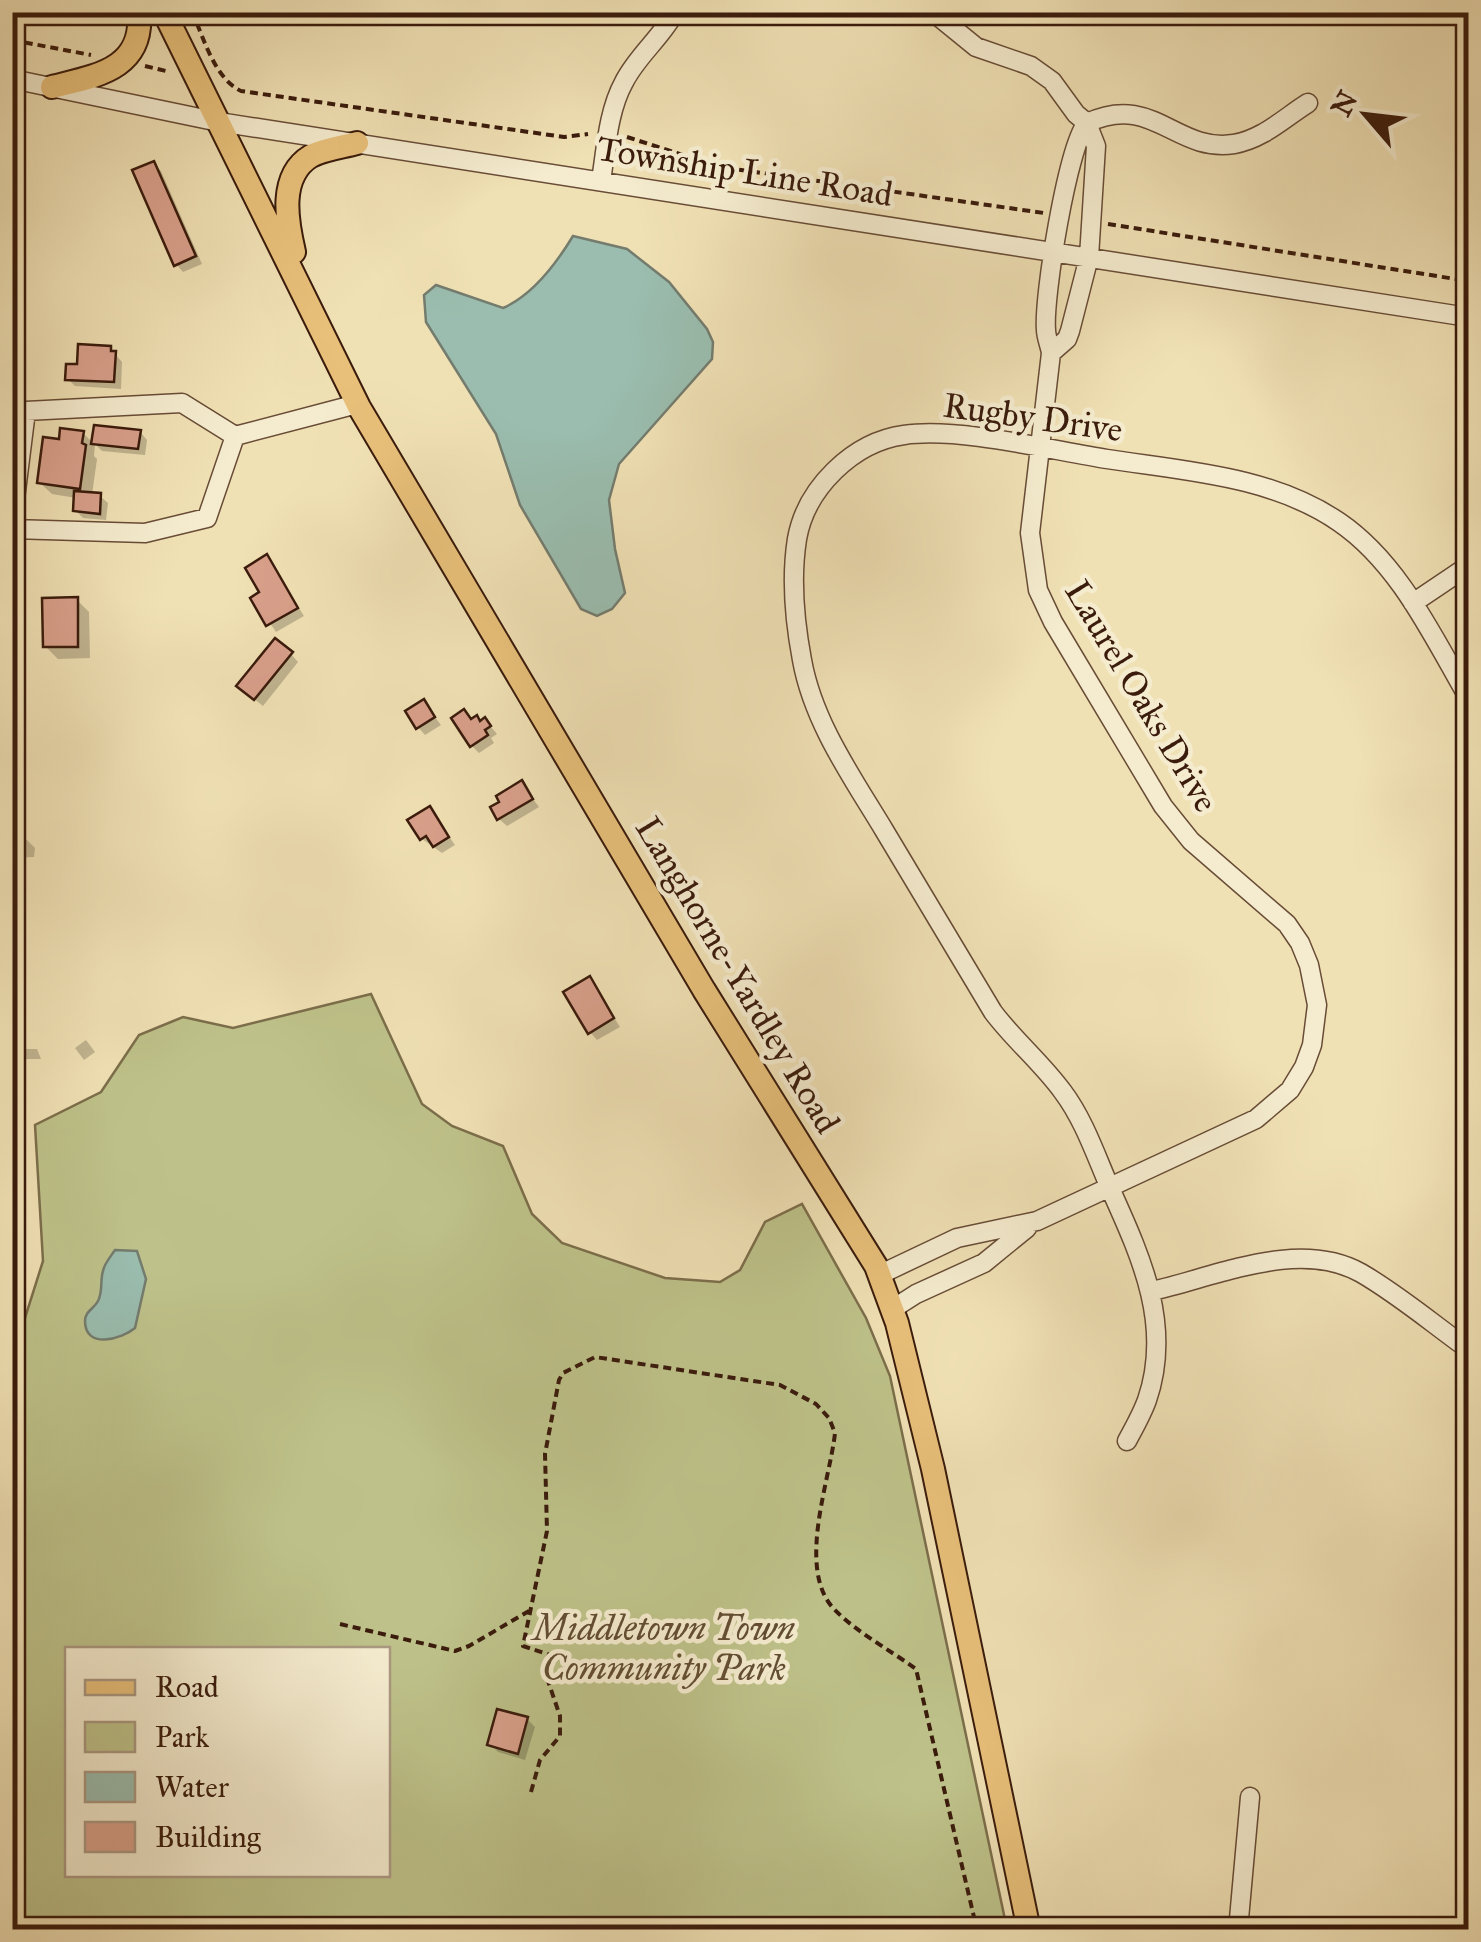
<svg xmlns="http://www.w3.org/2000/svg" width="1481" height="1942" viewBox="0 0 1481 1942" font-family="'IM FELL Great Primer',serif">
<style>
.green{fill:#bec28a;stroke:#7c6e4b;stroke-width:2.5;fill-rule:evenodd}
.water{fill:#9abdaf;stroke:#747c6e;stroke-width:2.5}
.shadow{fill:#0003}
.building{fill:#d9a08b;stroke:#3a1b0c;stroke-width:2.5}
.lines{fill:none;stroke-linecap:round;stroke-linejoin:round}
.minor-casing{stroke:#684c36;stroke-width:21}
.major-casing{stroke:#3a1b0c;stroke-width:26}
.path{stroke:#3a1b0c;stroke-width:4;stroke-dasharray:8 5;stroke-linecap:butt}
.minor{stroke:#f5eccf;stroke-width:18}
.major{stroke:#e8c07a;stroke-width:22}
.labels{text-anchor:middle;stroke-width:9;stroke-linejoin:round;paint-order:stroke}
.street-label{font-size:35px;fill:#3a1b0c;stroke:#f5eccf}
.park-label{font-size:35px;font-style:italic;fill:#624d32;stroke:#f5eccf}
</style>
<rect width="100%" height="100%" fill="#f0e1b5"/>
<filter id="stains"><feTurbulence type="fractalNoise" baseFrequency=".002" numOctaves="4"/><feColorMatrix values="0 0 0 0 .2 0 0 0 0 .09 0 0 0 0 .02 0 0 0 .5 -.17"/></filter>
<radialGradient id="worn" r=".72"><stop offset=".6" stop-color="#630" stop-opacity="0"/><stop offset="1" stop-color="#630" stop-opacity=".3"/></radialGradient>
<path class="green" d="M371,994L422,1104L452,1126L503,1146L532,1214L562,1243L665,1278L720,1282L740,1270L765,1222L802,1204L866,1318L890,1376L1007,1929L13,1930L12,1359L43,1261L35,1125L101,1092L139,1035L183,1017L233,1028ZM68,1650H388V1874H68Z"/>
<path class="water" d="M573,236L627,249L669,282L707,329L713,342L712,359L619,464L609,500L615,549L625,593L612,609L597,616L581,609L520,505L496,434L426,322L424,295L436,285L503,308C533,295 556,264 573,236Z
M115,1250L137,1251L146,1279L135,1328C122,1339 85,1350 85,1321C85,1311 94,1309 98,1301C103,1292 100,1280 103,1271C104,1264 111,1256 115,1250Z"/>
<path class="shadow" d="M154,164L161,171L202,264L183,272L176,264Z
M110,348L122,362L121,389L75,386L68,379L79,367Z
M140,432L147,440L145,455L102,451L95,444L94,456L97,459L92,495L100,496L108,503L106,520L83,518L75,510L76,498L52,494L39,482L61,442L83,433L94,444Z
M267,558L304,616L276,632L253,598L262,593Z
M77,600L89,612L90,658L58,659L45,646Z
M291,654L298,662L263,706L247,693Z
M423,702L441,725L425,735L418,727Z
M485,720L497,734L491,738L494,743L479,753L472,746V721L481,723Z
M522,784L539,807L507,826L499,819Z
M430,809L455,845L442,853L422,839Z
M12,812L18,818L19,839L27,840L35,848L34,857L12,858Z
M590,980L620,1027L597,1040L590,1032Z
M86,1040L95,1052L84,1060L75,1048Z
M22,1049H37L41,1059H25Z
M19,1100L22,1113H12V1101Z
M527,1719L535,1727L525,1760L498,1752L490,1744Z"/>
<path class="building" d="M154,161L196,256L174,266L132,170Z
M78,344L111,346V351H116L114,382L65,380L66,364H77Z
M94,425L141,430L138,449L91,444Z
M60,428L84,431L82,443L86,445L80,489L37,483L43,437L59,439Z
M74,491L101,493L100,514L73,511Z
M267,554L298,608L266,626L250,598L259,592L245,568Z
M78,597V647H43L42,598Z
M275,638L293,652L254,700L236,686Z
M424,699L435,717L416,729L405,711Z
M464,709L471,719L477,715L480,721L485,717L491,726L485,730L488,735L470,747L451,718Z
M522,780L533,799L497,820L490,807L499,802L496,796Z
M430,806L449,837L433,847L426,836L420,840L407,820Z
M590,976L614,1018L588,1034L563,992Z
M497,1709L528,1717L518,1754L487,1745Z"/>
<g class="lines">
<defs>
<path id="minor" d="M933,12L976,47L1031,66L1052,81L1076,114L1087,123L1096,146L1089,257L1070,331L1067,339L1051,353
M12,79L219,122L1468,317
M1087,123C1153,92 1175,153 1234,144C1263,139 1284,118 1308,103
M601,181C606,149 608,111 624,82C637,56 661,38 675,12
M12,523L26,411L182,403L235,436L357,404
M12,529L145,533L207,518L235,436
M1413,603L1468,566
M879,1275L957,1238L1037,1221L1256,1119L1290,1090L1304,1067L1312,1045L1317,1005L1309,965L1300,943L1287,924L1191,841L1163,806L1053,622L1038,590L1030,533L1051,353C1050,346 1046,337 1046,330C1043,298 1068,144 1087,123
M1152,1291C1216,1277 1298,1238 1361,1273C1399,1295 1433,1324 1468,1349
M891,1310L916,1294L984,1263L1027,1228
M1127,1441C1134,1428 1142,1414 1147,1400C1173,1324 1140,1255 1110,1188C1096,1156 1084,1120 1063,1092C1042,1063 1014,1040 993,1012C956,951 920,890 884,830C852,777 813,722 802,660C795,623 791,577 797,539C806,488 853,442 904,435C959,427 1050,450 1107,459C1185,471 1272,476 1339,522C1399,563 1432,635 1468,697
M1238,1930L1250,1797"/>
<path id="major" d="M164,12L359,407L704,990L876,1266L897,1323L933,1469L1029,1930
M52,87C95,76 144,70 139,12
M294,252C287,222 278,176 311,156C324,149 343,147 357,143"/>
</defs>
<use href="#minor" class="minor-casing"/>
<use href="#major" class="major-casing"/>
<path class="path" d="M192,12C204,38 214,78 241,91L564,137L588,134
M12,40L91,55
M145,66L170,72
M627,137L720,167L1044,213
M1108,224L1468,281
M340,1624L455,1651L469,1646L529,1611
M531,1792L540,1760L560,1736V1716L547,1678L550,1655L523,1646L547,1531L545,1454L559,1380L563,1373L595,1357L780,1385L816,1404L829,1418L835,1433C830,1480 796,1569 834,1609C856,1632 890,1650 916,1669L977,1930"/>
<use href="#minor" class="minor"/>
<use href="#major" class="major"/>
</g>
<g class="labels">
<g class="street-label">
<text transform="translate(745 171) rotate(9)" y="12">Township Line Road</text>
<text transform="translate(1033 417) rotate(8)" y="12">Rugby Drive</text>
<text transform="translate(1142 696) rotate(59)" y="12">Laurel Oaks Drive</text>
<text transform="translate(738 975) rotate(59)" y="12">Langhorne-Yardley Road</text>
</g>
<g class="park-label">
<text x="664" y="1640">Middletown Town<tspan x="664" dy="40">Community Park</tspan></text>
</g>
</g>
<rect width="1481" height="1942" fill="none" stroke="#f0e1b5" stroke-width="50"/>
<rect x="15" y="15" width="1451" height="1912" fill="none" stroke="#3a1b0c" stroke-width="5"/>
<rect x="25" y="25" width="1431" height="1892" fill="none" stroke="#3a1b0c" stroke-width="2.5"/>
<rect x="65" y="1647" width="325" height="230" fill="#f5eccf" stroke="#aa9881" stroke-width="2.5"/>
<rect x="85" y="1680" width="50" height="15" fill="#e8c07a" stroke="#aa9881" stroke-width="2.5"/>
<text x="155" y="1697" font-size="30" fill="#3a1b0c">Road</text>
<rect x="85" y="1722" width="50" height="30" fill="#bec28a" stroke="#aa9881" stroke-width="2.5"/>
<text x="155" y="1747" font-size="30" fill="#3a1b0c">Park</text>
<rect x="85" y="1772" width="50" height="30" fill="#9abdaf" stroke="#aa9881" stroke-width="2.5"/>
<text x="155" y="1797" font-size="30" fill="#3a1b0c">Water</text>
<rect x="85" y="1822" width="50" height="30" fill="#d9a08b" stroke="#aa9881" stroke-width="2.5"/>
<text x="155" y="1847" font-size="30" fill="#3a1b0c">Building</text>
<g transform="translate(1366 115) rotate(298)" stroke="#f5eccf" stroke-width="8" paint-order="stroke">
<path d="M0-8L18 38L0 25L-18 38Z" fill="#3a1b0c"/>
<text y="-15" font-size="28" font-weight="bold" text-anchor="middle" fill="#3a1b0c">N</text>
</g>
<rect width="100%" height="100%" filter="url(#stains)"/>
<rect width="100%" height="100%" fill="url(#worn)"/>
</svg>
